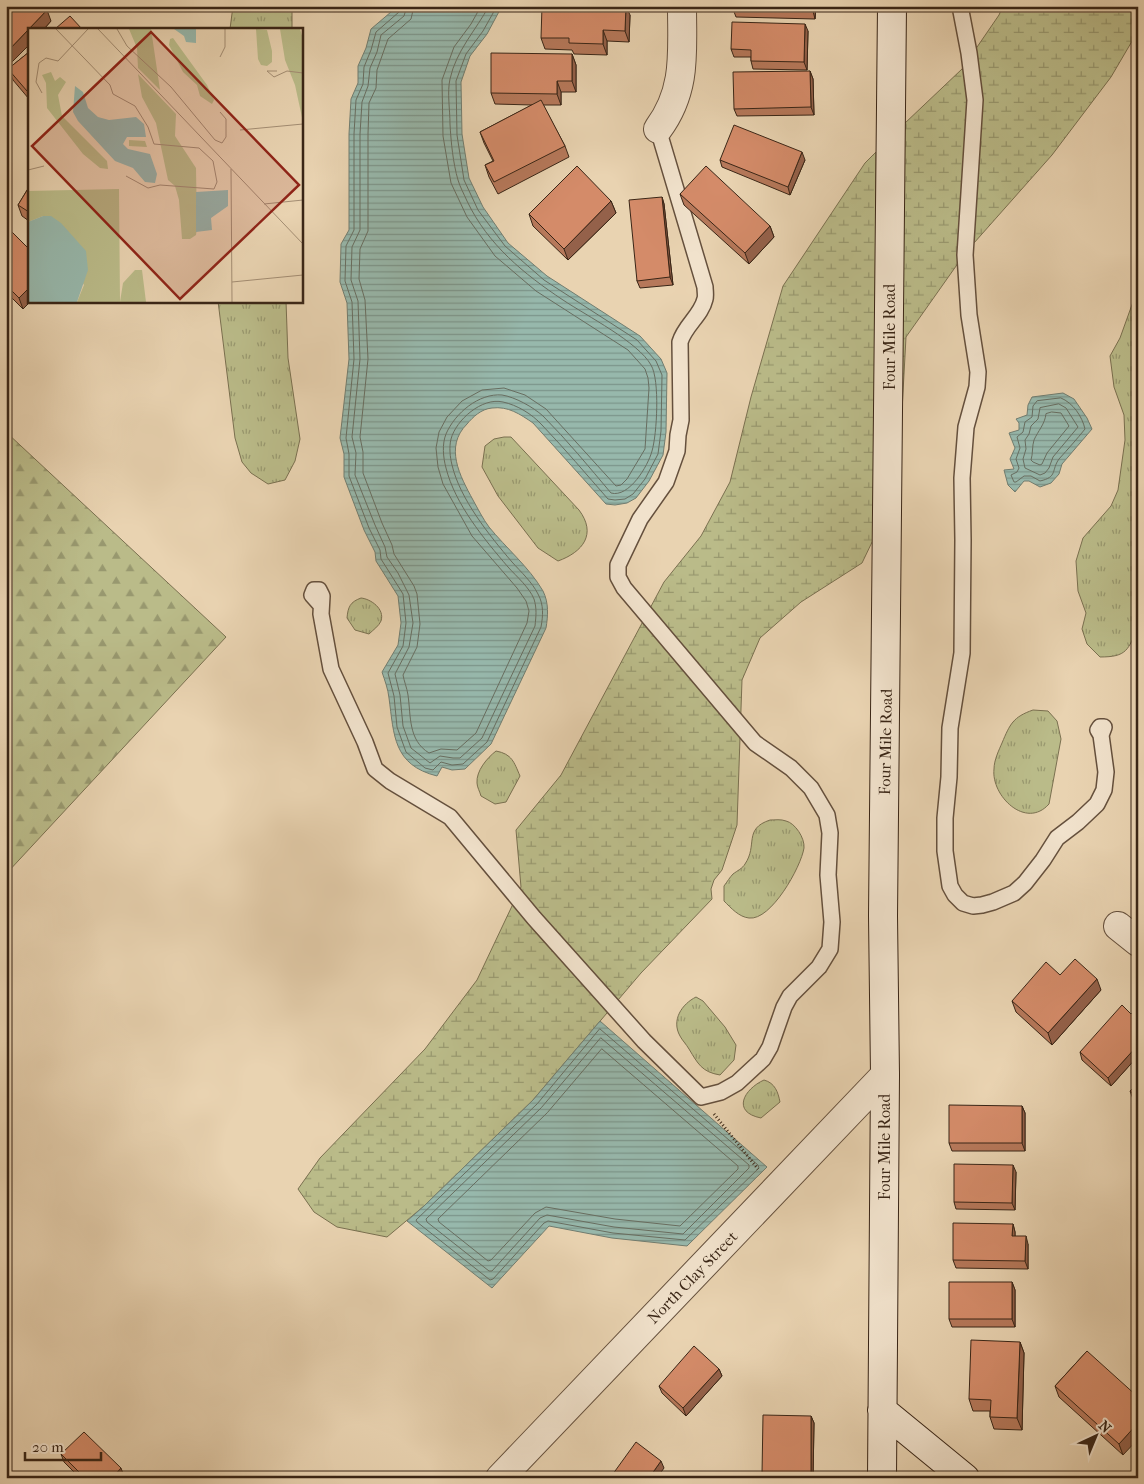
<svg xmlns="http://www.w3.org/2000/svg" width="1144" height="1484" viewBox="0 0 1144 1484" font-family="'IM FELL French Canon',serif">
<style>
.grass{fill:url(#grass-tufts);stroke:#7a7050}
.forest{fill:url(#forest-firs);stroke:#7a7050}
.wetland{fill:url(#wetland-marsh);stroke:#7a7050}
.water{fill:url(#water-rules);stroke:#717d70}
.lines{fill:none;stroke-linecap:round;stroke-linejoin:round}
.shore{stroke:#686e61;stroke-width:1}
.lane-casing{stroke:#65503d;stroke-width:18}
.street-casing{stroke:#65503d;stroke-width:30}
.secondary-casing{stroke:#392516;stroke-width:30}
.path{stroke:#392516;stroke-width:3;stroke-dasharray:1 2.5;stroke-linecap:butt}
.lane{stroke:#f1e2cc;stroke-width:15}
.street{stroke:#f1e2cc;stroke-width:28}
.secondary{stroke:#f1e2cc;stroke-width:28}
.wall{fill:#b6785a;stroke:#392516}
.shaded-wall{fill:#94614a;stroke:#392516}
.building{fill:#d48b69;stroke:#392516}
.labels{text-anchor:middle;stroke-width:4;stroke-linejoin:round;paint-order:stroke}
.street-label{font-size:16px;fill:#392516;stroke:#f1e2cc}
.inset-road{fill:none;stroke:#a38d73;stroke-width:1}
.view{fill:#8f2418;fill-opacity:0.15;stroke:#8f2418;stroke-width:2.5}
.inset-edge{fill:none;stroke:#392516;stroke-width:2.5}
</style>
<defs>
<pattern id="grass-tufts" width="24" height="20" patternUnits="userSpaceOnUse" patternTransform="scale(1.25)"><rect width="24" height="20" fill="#babb89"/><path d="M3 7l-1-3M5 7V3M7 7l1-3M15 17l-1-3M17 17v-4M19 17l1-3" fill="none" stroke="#98986f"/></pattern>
<pattern id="forest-firs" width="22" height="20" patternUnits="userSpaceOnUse" patternTransform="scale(1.25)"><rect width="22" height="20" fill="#babb89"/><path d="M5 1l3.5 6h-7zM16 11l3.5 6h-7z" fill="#98986f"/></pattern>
<pattern id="wetland-marsh" width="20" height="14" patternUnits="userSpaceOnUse" patternTransform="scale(1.25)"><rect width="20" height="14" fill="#babb89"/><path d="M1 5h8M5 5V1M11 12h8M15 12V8" fill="none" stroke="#98986f"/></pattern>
<pattern id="water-rules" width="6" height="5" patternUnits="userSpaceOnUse" patternTransform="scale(1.25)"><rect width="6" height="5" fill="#97b8ac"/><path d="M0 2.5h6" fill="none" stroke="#7c958b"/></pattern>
</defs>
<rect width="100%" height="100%" fill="#e9d3b1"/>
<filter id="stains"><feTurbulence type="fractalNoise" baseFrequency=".004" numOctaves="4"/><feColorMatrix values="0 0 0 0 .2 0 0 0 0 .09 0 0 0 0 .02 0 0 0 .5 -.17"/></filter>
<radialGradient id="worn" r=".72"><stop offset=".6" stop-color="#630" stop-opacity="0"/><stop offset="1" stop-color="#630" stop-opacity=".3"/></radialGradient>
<path class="grass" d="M233,6H292V29H230Z
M1138,288V627C1128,650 1127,657 1100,657L1087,644L1082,629L1086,613L1078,591L1076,561L1083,538L1111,506L1118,490L1125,440L1124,415L1114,387L1110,356L1120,338Z
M218,301H286L288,358L300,439L295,461L285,480L268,484L251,473L242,462L235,438Z
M504,437H511L579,510C597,534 583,552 558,561L538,548L498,496L482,467L485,446L494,439Z
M361,598C371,599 385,609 381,621C379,626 373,630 369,634L355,630L347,618C348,607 350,602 361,598Z
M1033,710L1048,711L1057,721L1061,739L1049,804C1026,830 991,796 994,769C994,760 999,750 1002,743C1010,724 1013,717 1033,710Z
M496,751C512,754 514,762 520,776L506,802L495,804L481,796C480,792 477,787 477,783C476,771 487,758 496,751Z
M770,820C775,820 781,819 786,821C795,823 805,838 804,848C801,867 771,921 749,918C739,917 731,908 724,901V886C727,882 730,877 733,874C737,871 743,868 745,864C758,845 743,829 770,820Z
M696,997L703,1001L725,1027L736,1045L734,1060L720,1075C702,1072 698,1064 689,1049C686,1044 682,1040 680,1036C671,1020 682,1004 696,997Z
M764,1080C775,1083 778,1092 780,1102L761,1118C731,1112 744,1089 764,1080Z"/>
<path class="forest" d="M6,432L226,637L6,874Z"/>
<path class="wetland" d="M1003,6H1138V31L1111,77L1052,155L966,252L906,337L902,411L904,124L962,69L999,15Z
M876,152L874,538L862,563L801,602L760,638L742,680L737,825L722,870L714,880L711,889L712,899L641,973L533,1100L424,1206L387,1237L337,1227L314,1212L298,1189L320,1158L425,1049L477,980L521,887L516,830L561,775L664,582L701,536L730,482L751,397L783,286L865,163Z"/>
<path class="water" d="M398,6H502L487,34L470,56L461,82L462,134L469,178L483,207L508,243L547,276L640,336L661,359L667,373L666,432L663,455L649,481L636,498L627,503L615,505L606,504L533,423C520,414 508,406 492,408C481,409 473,417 467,424C444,447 460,476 473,500C478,509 483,519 489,527C506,548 529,567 543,591C549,603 548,616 546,628L491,744L465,769L452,770L442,767L437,776C393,765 394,735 389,698C388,689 385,681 382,672L398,645L401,623L398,596L376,561L375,552L364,530L344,477V454L340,438L349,359L347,303L340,282L341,244L349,230V134L351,99L358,83V66L366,48L371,29Z
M1063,393L1074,399L1087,418L1092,429L1062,464L1059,474L1051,483L1040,487L1029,481H1024L1015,492L1008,485L1004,470L1014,469L1010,459L1015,448L1009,433L1019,430V423L1016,419L1027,415L1028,405L1032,397Z
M600,1021L767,1167L687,1246L612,1238L549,1226L492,1288L407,1221L424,1206L533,1100Z"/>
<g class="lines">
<path class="shore" d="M401,6L399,12L376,32L371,50L364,67L363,84L356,100L354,134V230L346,246L345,281L352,302L354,359L346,438L349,454V476L369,528L380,550L381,559L403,594L406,623L403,646L388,673L394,696L397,727L406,752L425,768L433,770L441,762L452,765L463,764L487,742L541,627C543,616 544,605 538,594C532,582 521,572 512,562C489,535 460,499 452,465C450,457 449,447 451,439C456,420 482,397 503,402C517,405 532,414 542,425C565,449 586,474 608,499L615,500L625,499L633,494L645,479L658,454L661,431L662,375L656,361L637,340L544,280L505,246L478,210L464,180L457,135L456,81L466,54L483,31L497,6
M407,6L404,16L381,35L377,52L370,68L368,86L362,102L360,134V230L352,247L351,280L358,301L360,359L352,437L356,453L355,475L375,525L385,547L387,557L398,573L409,595L413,623L409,647L395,674L400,695L403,726L411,748L430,763L440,756L453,758H460L482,738L535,626C536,616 537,609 534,599C529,587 517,577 508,567C484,539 455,504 446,468C443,457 442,444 446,434C455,413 479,393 502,395C515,397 533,407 543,416C567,440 589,467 611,493C629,498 648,466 652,451C657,434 660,380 651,365C638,342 587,316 563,300C524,274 488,245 467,201C464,194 460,187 458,180C453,163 451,142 450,124C450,110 447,92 450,79C456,51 476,30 489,6
M414,6L411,19L388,39L377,70L376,88L369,103L368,134V231L360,249L359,279L365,300L368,359L360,437L363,452V473L382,523L392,545L394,554L414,586L417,594L420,624L417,647L403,675C404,681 407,688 408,695C411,716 408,740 429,753L441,749L457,750L476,733L527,623L529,611L526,601L517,588L472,536L443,484L438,467L436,448L439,432L447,417L462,401L482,390L504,388L525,395L546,409L616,486L621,485L627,479L645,449L649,388L648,378L645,369L628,350L536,291L495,256L467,217L451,183L443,136L442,80L454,47L471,24L481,6
M1061,398C1073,403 1082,416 1085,429C1077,439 1068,449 1059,459C1051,470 1058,477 1040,481L1031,476H1024L1016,482H1014L1011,475L1017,472L1019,468L1016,459L1020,448L1017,437L1023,432L1025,422L1032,417L1033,406L1037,401Z
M1059,404L1066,408L1078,427L1053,457L1049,468L1045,473L1040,475L1025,468L1023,459L1026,449L1025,440L1029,434L1031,426L1038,419L1040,408Z
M1052,412L1061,413L1069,426L1047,453L1042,464L1040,465L1033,462L1031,460C1033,454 1032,446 1034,440C1038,431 1045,424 1046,414Z
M600,1029L758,1165L759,1168L685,1240L613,1233L548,1221L544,1223L493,1279L490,1280L417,1222L416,1220L537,1104Z
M601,1038L749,1165V1168L683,1234L614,1227L547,1215L540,1218L492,1271H489L427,1222L426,1219L541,1108Z
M602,1049L738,1166V1169L680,1226L615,1219L546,1207L535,1213L491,1260L488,1261L439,1222L438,1219L547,1113Z"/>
<defs>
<path id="lane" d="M960,6L969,53L975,100L965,255L969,315L978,372L977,387L966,427L962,478L963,540L962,653L950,728L949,777L945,818V851L950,886L955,895L963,903L973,906L982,905L993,902L1014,893L1025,883L1043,860L1057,838L1078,822L1097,804L1104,790L1106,772L1101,735L1098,730L1100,727H1104L1101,735
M320,604L312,595L314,590H319L322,596L321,614L331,669L365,742L375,769L390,781L450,817L534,918L644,1041L701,1097L721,1092L737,1083L763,1059L770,1047L784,1007L790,996L819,967L830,949L832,922L828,875L830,833L827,815L811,788L791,768L755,743L624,588L618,577V565L640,519L666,482L677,451L678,435L681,420L680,342C685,325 701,316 705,299C706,296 705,290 705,287L658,129"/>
<path id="street" d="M658,129C687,90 682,52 682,6
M1118,926L1138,942
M500,1478L885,1075"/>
<path id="secondary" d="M882,1410L965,1478
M882,1478L885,1075L883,916L892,6"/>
</defs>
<use href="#lane" class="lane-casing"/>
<use href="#street" class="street-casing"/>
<use href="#secondary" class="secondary-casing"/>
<path class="path" d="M714,1114L758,1169"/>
<use href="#lane" class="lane"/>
<use href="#street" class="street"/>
<use href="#secondary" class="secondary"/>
</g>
<path class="wall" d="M6,6L51,21L44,29H29L9,65L6,62Z
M733,6H816L815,19L736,17L733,9Z
M630,15L629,42L607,41V55L574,54L572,50L545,49L541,38Z
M808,31L807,70L753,69L751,61V57H734L731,49Z
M29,52V99L13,80L8,69Z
M572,54L576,65V92H561V105H543L565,146L569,157L498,194L489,177L485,165L493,161L484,143L480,132L532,105L495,104L491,93Z
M810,71L813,79L814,115L737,116L734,109Z
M720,160H805L790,195L722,167Z
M29,187V221L22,216L18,205Z
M680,194L770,226L774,237L749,264L684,205Z
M662,197L664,204L673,285L640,288L637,281Z
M611,201L616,213L568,260L533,226L529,214Z
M6,226L29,301H31L23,309L6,292Z
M1060,975L1101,990L1052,1045L1016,1012L1012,1001Z
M1138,1007V1056L1111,1086L1082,1060L1080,1052L1131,1014Z
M1138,1083V1103L1133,1099L1130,1091Z
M1022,1106L1025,1113V1151H952L949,1143Z
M1016,1172L1015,1210L956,1209L954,1202Z
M1013,1224L1015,1232V1236L1028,1244V1269L956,1268L953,1260Z
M1012,1282L1015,1290V1327H952L949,1319Z
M1020,1342L1024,1353L1022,1430L994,1429L990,1417V1411H973L969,1399Z
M1087,1351L1123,1455L1059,1397L1055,1386Z
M719,1369L722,1376L686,1416L662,1393L659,1386Z
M811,1416L814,1423L813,1478H763L762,1474Z
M61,1454L124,1476L122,1478H80L64,1462Z"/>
<path class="shaded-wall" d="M626,6L630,15L629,42L625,31Z
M813,6H816L815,19L813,11Z
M47,10L51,21L44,29H29Z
M805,24L808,31L807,70L804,62Z
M29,29V45L9,65L6,56V53Z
M603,30L607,41V55L603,44Z
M572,54L576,65V92L572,81Z
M810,71L813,79L814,115L811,107Z
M557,81L561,92V105L557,94Z
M802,152L805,160L790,195L788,187Z
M662,197L664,204L673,285L670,277Z
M611,201L616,213L568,260L564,249Z
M770,226L774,237L749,264L745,253Z
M29,288V301H31L23,309L19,298Z
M1097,979L1101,990L1052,1045L1048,1033Z
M1138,1045V1056L1111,1086L1108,1078Z
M1022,1106L1025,1113V1151L1022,1143Z
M1013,1165L1016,1172L1015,1210L1012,1203Z
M1013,1224L1015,1232V1244L1012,1236Z
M1026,1236L1028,1244V1269L1025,1261Z
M1012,1282L1015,1290V1327L1012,1319Z
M1020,1342L1024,1353L1022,1430L1017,1418Z
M719,1369L722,1376L686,1416L683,1408Z
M811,1416L814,1423L813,1478H812L811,1475Z
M1138,1423V1439L1123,1455L1119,1444Z
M661,1461L664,1468L657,1478H649Z
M121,1468L124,1476L122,1478H112Z"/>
<path class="building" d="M6,6H43L47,10L6,53Z
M542,6H626L625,31L603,30V44L569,43V38H541Z
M733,6H813V11L733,9Z
M70,16L82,29H55Z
M732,22L805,24L804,62L751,61V50L731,49Z
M29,52V89L27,91L8,69Z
M491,53L572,54V81H557V94L491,93Z
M810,71L811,107L734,109L733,72Z
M541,100L565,146L494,182L485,165L494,161L480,132Z
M734,125L802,152L788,187L720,160Z
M577,166L611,201L564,249L529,214Z
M706,166L770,226L745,253L680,194Z
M29,187V212L18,205Z
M662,197L670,277L637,281L629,200Z
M6,226L29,249V288L19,298L6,285Z
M1075,959L1097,979L1048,1033L1012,1001L1046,962L1060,975Z
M1122,1005L1131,1014L1138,1007V1045L1108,1078L1080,1052Z
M1138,1083V1098L1130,1091Z
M949,1105L1022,1106V1143H949Z
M954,1164L1013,1165L1012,1203L954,1202Z
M953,1223L1013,1224L1012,1236H1026L1025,1261L953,1260Z
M949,1282H1012V1319H949Z
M971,1340L1020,1342L1017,1418L990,1417L991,1400L969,1399Z
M694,1346L719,1369L683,1408L659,1386Z
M1087,1351L1138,1397V1423L1119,1444L1055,1386Z
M763,1415L811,1416V1475L762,1474Z
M84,1432L121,1468L112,1478H85L61,1454Z
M636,1442L661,1461L649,1478H610Z"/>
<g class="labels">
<g class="street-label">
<text transform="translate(889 337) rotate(-90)" y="6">Four Mile Road</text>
<text transform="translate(885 742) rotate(-89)" y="6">Four Mile Road</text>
<text transform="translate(884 1147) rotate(-90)" y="6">Four Mile Road</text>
<text transform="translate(692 1277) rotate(-46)" y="6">North Clay Street</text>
</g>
</g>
<g transform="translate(28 28)">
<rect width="275" height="275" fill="#e9d3b1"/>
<path d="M228,1L239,2L244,23V34L239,38L233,37L230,31ZM145,10L179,57L186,72L184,76L172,68L169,57L155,44L141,17L142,11ZM23,44L27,53L32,49L38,54L30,67L34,88L79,133L80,141L72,140L55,126L19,80L18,55L14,47ZM101,112L117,113L119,119L101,118Z" fill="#babb89"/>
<path d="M91,161L92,274H49L56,257L15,188L0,194V163Z" fill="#babb89"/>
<path d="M101,1H123L132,62L110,40L109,20ZM252,1H272L275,11V94L267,57L257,32ZM110,46L148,86L147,108L168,140L169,200L168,207L162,211H154L151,172L147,158L140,152L128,95L114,69ZM107,242H114L118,274H92L95,255Z" fill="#babb89"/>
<path d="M146,1H168V15L158,14L156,8ZM47,58L55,64L60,80L70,89L81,92L108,89L116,96L118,109H99L95,116L100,121L122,126L129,146L127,155L117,154L105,140L87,133L50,93L45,84ZM200,162V178L183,190L184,202L168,204V164ZM15,188H23L33,195L58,223L60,242L49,274H0V194Z" fill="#97b8ac"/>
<path class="inset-road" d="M28,1L82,57L85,66L107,78L120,99L126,116L171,120L185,133L189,154L186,161L132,157L120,160L98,148M70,1L275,216M89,1L99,18L143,59L187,112L194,115L198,109V91L192,84M192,29L197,19V1M249,43H239L246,49L259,43L275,45M14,65L8,54L11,35L18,30L30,33L60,1M212,102L275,96M203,141L204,274M0,142L16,138M236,176L275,172M204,254L275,247"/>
<path class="view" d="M123,4L271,157L152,271L4,118Z"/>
<rect width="275" height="275" class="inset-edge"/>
</g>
<rect width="1144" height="1484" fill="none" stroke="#e9d3b1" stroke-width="25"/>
<rect x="8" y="8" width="1129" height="1469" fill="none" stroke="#392516" stroke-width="2.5"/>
<rect x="12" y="12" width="1119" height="1459" fill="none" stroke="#392516"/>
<g transform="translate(1096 1436) rotate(44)" stroke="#f1e2cc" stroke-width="4" paint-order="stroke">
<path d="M0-4L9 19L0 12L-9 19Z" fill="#392516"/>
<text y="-8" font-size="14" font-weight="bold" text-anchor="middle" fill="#392516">N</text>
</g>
<path d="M25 1452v8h76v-8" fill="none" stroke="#392516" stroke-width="2.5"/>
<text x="32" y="1452" font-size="15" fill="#392516" stroke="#f1e2cc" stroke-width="4" paint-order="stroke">20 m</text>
<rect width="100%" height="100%" filter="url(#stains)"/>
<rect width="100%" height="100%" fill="url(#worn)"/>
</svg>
